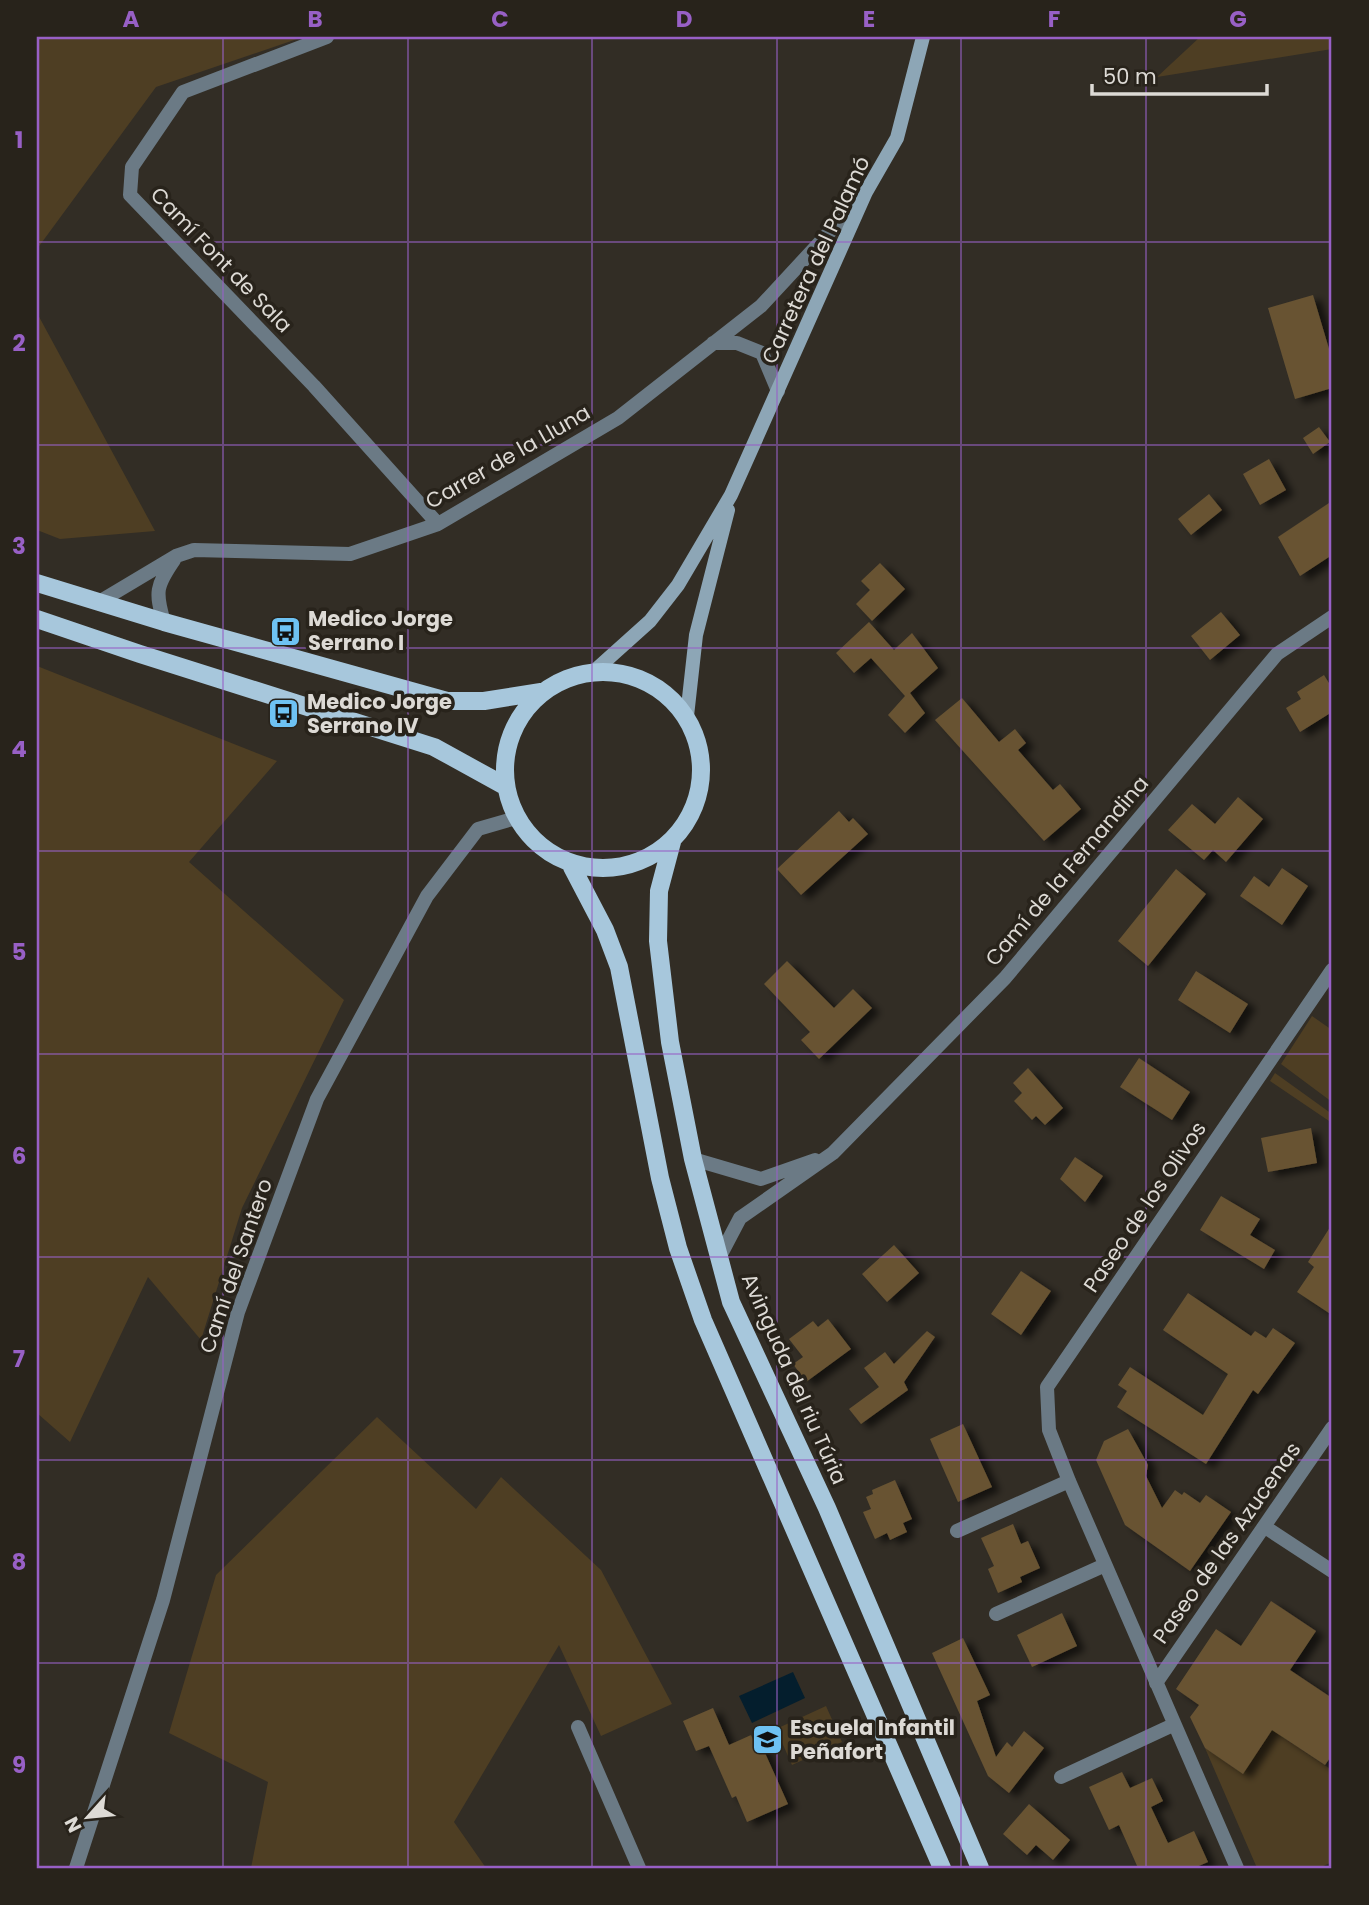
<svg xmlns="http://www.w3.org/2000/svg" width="1369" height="1905" viewBox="0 0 1369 1905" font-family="Poppins,sans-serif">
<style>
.green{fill:#4e3e23}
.water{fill:#041e2d}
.building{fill:#675333;filter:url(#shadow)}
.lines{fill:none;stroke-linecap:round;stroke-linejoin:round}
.street{stroke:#6b7a85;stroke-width:14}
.secondary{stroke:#8da6b6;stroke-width:14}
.primary{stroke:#a7c7dc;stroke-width:18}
.grid{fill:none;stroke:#9860c6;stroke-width:2;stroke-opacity:0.55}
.labels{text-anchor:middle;stroke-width:7;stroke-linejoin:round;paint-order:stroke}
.street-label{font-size:21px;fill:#dddad5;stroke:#28231b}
.poi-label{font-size:21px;font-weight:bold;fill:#dddad5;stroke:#28231b;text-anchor:start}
.neatline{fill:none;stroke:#9860c6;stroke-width:2.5}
.grid-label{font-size:23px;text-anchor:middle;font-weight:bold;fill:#9860c6}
</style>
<defs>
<filter id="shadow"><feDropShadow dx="8" dy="4.5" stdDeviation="3.5" flood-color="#0009"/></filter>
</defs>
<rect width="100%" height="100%" fill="#322d25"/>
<path class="green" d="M37,37H303L156,87L37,249Z
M1200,37H1332V49L1157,77Z
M37,313L155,531L60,539L37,530Z
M37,666L277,761L189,862L344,1000L242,1208L201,1340L148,1277L70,1442L37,1413Z
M1312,1016L1332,1030V1079L1329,1084L1332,1086V1102L1281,1064Z
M1275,1073L1332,1114V1123L1270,1081Z
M377,1417L476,1509L501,1477L601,1570L672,1704L601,1736L559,1645L454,1822L486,1868H251L268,1782L169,1733L216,1575Z
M826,1706L842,1742L792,1765L776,1729Z
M1272,1730L1332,1770V1862L1319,1868H1257L1205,1748L1243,1774Z"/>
<path class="water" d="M793,1672L805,1698L752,1723L739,1696Z"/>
<path class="building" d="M1313,295L1332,359V388L1295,399L1268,308Z
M1319,427L1330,442L1313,454L1303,438Z
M1269,459L1286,490L1260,505L1243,474Z
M1209,494L1222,510L1191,535L1178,519Z
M1332,501V555L1300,576L1278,537Z
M880,563L905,589L872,621L856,604L870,590L861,581Z
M1221,612L1240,635L1210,660L1191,636Z
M869,622L894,650L912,633L938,668L910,693L925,713L905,733L888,715L905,696L871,658L854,673L836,653Z
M1324,675L1332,688V712L1300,732L1286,708L1301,699L1297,692Z
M962,698L999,742L1015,729L1026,743L1018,750L1053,790L1060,784L1081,809L1044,841L935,720Z
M1238,797L1263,819L1226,862L1213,850L1204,860L1168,830L1192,804L1215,824Z
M839,811L849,822L853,818L868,834L801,895L777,869Z
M1282,868L1308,886L1282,925L1240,896L1254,876L1269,887Z
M1176,869L1206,894L1148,966L1118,941Z
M787,961L834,1008L853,989L872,1008L819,1059L801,1040L810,1032L764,984Z
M1196,971L1248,1004L1230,1033L1178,1000Z
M1139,1058L1190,1092L1172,1120L1120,1087Z
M1028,1068L1063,1108L1045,1125L1036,1116L1032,1120L1014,1101L1022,1093L1013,1083Z
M1311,1128L1317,1163L1268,1172L1261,1138Z
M1075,1157L1103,1176L1085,1202L1060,1179Z
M1221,1196L1260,1219L1250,1235L1275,1250L1264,1269L1200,1230Z
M1332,1224V1315L1297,1292L1314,1267L1308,1262Z
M894,1245L919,1273L887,1302L862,1274Z
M1021,1271L1051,1291L1021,1335L991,1314Z
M1188,1293L1251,1336L1255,1331L1266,1338L1273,1328L1295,1343L1258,1394L1253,1390L1206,1464L1117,1407L1127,1391L1118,1385L1130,1367L1203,1415L1228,1374L1163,1330Z
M828,1319L851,1349L806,1382L793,1364L803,1357L789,1339L813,1321L818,1327Z
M927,1331L935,1337L904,1382L908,1390L861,1424L849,1409L879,1387L864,1368L885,1352L894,1364Z
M963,1424L992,1487L958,1502L930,1439Z
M1128,1429L1148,1465L1146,1476L1162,1508L1175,1490L1182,1495L1184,1492L1200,1503L1206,1495L1231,1512L1190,1571L1125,1525L1096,1460L1104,1441Z
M895,1480L912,1519L903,1523L907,1532L890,1540L887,1533L875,1539L863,1512L871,1509L866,1497L873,1494L872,1490Z
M1013,1524L1021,1544L1028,1541L1040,1568L1020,1577L1022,1582L998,1593L988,1569L994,1566L981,1538Z
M1271,1601L1316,1631L1290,1670L1332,1698V1755L1325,1765L1272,1730L1243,1774L1205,1748L1190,1717L1199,1705L1176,1689L1216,1629L1241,1646Z
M1062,1613L1077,1646L1032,1667L1017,1635Z
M963,1638L990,1695L977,1701L996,1757L1007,1742L1012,1747L1024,1731L1044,1748L1009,1793L988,1776L932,1653Z
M713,1708L729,1745L751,1735L756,1746L761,1744L788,1804L747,1822L736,1796L732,1798L709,1746L696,1751L683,1721Z
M1122,1772L1130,1788L1152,1778L1163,1801L1151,1807L1168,1843L1194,1831L1208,1862L1194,1868H1138L1119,1825L1109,1830L1089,1787Z
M1029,1804L1070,1840L1053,1860L1036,1845L1027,1855L1003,1834Z"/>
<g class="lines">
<path class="street" d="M327,37L183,92L132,167L130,195L314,386L438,524
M713,343H737L762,353L778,391
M99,602L176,556L194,550L350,554L438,524L618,418L761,306L863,196
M164,622C155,592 156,586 174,560
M693,1159L761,1179L815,1160
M719,1258L740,1218L833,1153L1005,978L1277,654L1332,617
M1265,1527L1332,1571
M957,1531L1069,1481
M996,1614L1105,1565
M1156,1683L1332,1428
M578,1727L639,1868
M1061,1777L1173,1725
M76,1868L163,1600L238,1312L317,1099L427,896L478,829L516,818
M1237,1868L1069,1481L1049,1430L1047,1387L1332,970"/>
<path class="secondary" d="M591,674L650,621L678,585L731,495L866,192L897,138L923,37
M687,716L696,635L728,510"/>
<path class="primary" d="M37,583L164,622L447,701H484L541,692
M37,619L140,654L434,747L505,786
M505 770a98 98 0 1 1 196 0a98 98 0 1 1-196 0Z
M672,842L659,891L658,941L670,1042L693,1159L731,1302L827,1508L980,1868
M572,867L605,930L619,967L660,1178L678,1248L703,1320L942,1868"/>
</g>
<path class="grid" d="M223,37V1868M408,37V1868M592,37V1868M777,37V1868M961,37V1868M1146,37V1868M37,242H1332M37,445H1332M37,648H1332M37,851H1332M37,1054H1332M37,1257H1332M37,1460H1332M37,1663H1332"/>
<defs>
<symbol id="bus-square" viewBox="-11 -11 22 22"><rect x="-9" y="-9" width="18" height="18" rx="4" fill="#6ec2f3" stroke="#28231b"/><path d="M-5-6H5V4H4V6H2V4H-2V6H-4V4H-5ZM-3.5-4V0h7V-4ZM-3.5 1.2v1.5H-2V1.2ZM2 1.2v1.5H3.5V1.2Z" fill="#111"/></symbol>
<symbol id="school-square" viewBox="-11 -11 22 22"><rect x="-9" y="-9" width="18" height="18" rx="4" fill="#6ec2f3" stroke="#28231b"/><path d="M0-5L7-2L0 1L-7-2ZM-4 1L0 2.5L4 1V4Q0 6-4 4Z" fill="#111"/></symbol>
</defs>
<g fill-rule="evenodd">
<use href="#bus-square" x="268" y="614" width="35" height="35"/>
<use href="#bus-square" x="266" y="696" width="35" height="35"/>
<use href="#school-square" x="750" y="1722" width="35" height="35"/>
</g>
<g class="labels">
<g class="street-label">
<text transform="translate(221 260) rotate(46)" y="7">Camí Font de Sala</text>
<text transform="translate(816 260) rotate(-65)" y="7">Carretera del Palamó</text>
<text transform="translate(508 457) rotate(-30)" y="7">Carrer de la Lluna</text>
<text transform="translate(1067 871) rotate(-50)" y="7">Camí de la Fernandina</text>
<text transform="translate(1145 1207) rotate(-56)" y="7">Paseo de los Olivos</text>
<text transform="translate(236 1266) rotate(-71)" y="7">Camí del Santero</text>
<text transform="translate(794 1379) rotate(66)" y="7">Avinguda del riu Túria</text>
<text transform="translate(1227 1543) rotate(-55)" y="7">Paseo de las Azucenas</text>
</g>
<g class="poi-label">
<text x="308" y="626">Medico Jorge<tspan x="308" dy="24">Serrano I</tspan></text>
<text x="307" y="709">Medico Jorge<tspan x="307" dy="24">Serrano IV</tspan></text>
<text x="790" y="1735">Escuela Infantil<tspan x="790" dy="24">Peñafort</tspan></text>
</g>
</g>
<rect width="1369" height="1905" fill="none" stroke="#28231b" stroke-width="77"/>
<g transform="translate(88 1817) rotate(243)" stroke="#28231b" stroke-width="5" paint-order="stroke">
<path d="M0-5L12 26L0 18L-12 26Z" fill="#dddad5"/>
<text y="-10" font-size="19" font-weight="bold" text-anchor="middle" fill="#dddad5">N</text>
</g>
<path d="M1092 84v10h175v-10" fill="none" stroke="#dddad5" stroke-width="3.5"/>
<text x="1103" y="84" font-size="21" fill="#dddad5" stroke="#28231b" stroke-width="5" paint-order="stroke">50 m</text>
<rect x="38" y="38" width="1292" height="1829" class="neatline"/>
<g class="grid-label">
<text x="131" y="27">A</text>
<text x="315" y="27">B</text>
<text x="500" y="27">C</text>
<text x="684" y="27">D</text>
<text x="869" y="27">E</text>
<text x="1054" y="27">F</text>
<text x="1238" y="27">G</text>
<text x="19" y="148">1</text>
<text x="19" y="351">2</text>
<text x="19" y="554">3</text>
<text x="19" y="757">4</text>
<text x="19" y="960">5</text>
<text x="19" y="1164">6</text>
<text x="19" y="1367">7</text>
<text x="19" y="1570">8</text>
<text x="19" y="1773">9</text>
</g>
</svg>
